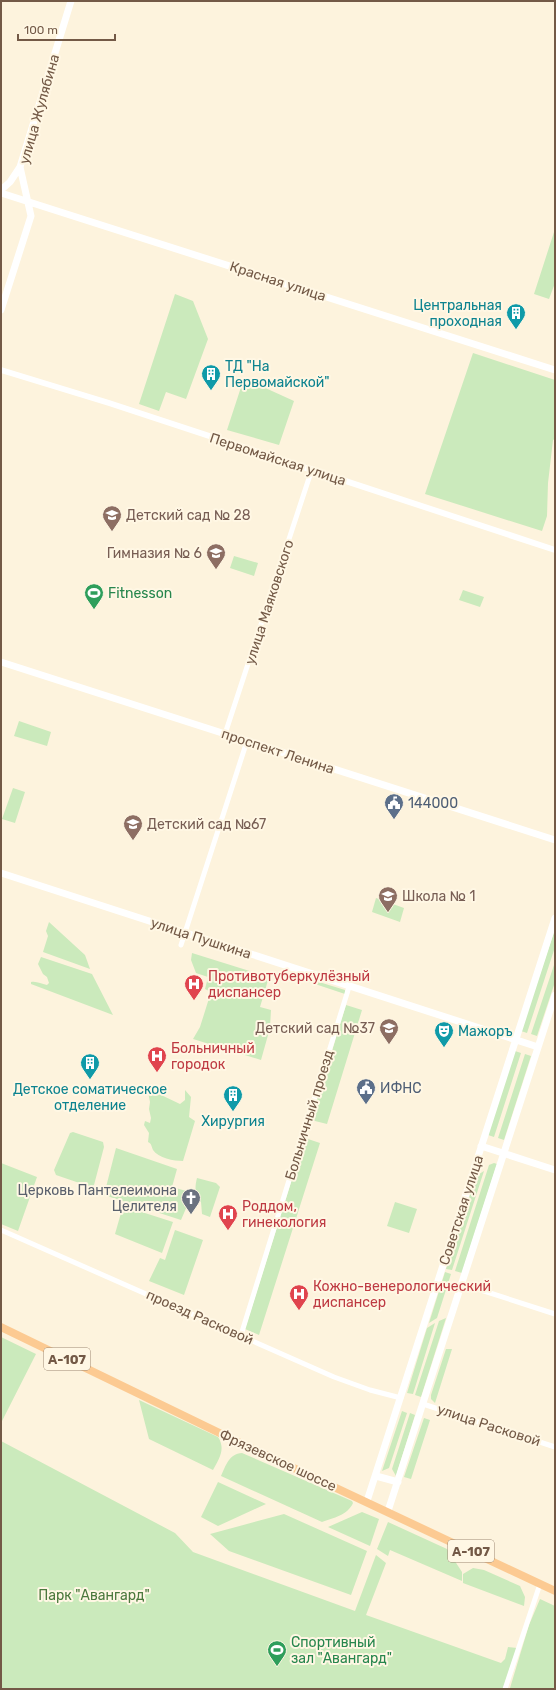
<svg xmlns="http://www.w3.org/2000/svg" width="556" height="1690" viewBox="0 0 556 1690" font-family="Rubik,sans-serif">
<style>
.green{fill:#cbeabc}
.lines{fill:none;stroke-linecap:round;stroke-linejoin:round}
.minor{stroke:#fff;stroke-width:5}
.tertiary{stroke:#fff;stroke-width:6}
.secondary{stroke:#fff;stroke-width:7}
.trunk{stroke:#fcca92;stroke-width:8}
.labels{text-anchor:middle;stroke-width:4;stroke-linejoin:round;paint-order:stroke}
.shield{fill:#fff7e4;stroke:#9d8875;stroke-width:1}
.shield-label{font-size:13px;font-weight:bold;fill:#735946}
.street-label{font-size:14px;fill:#735946;stroke:#fff7e4}
.culture-label{font-size:14px;fill:#0d838f;stroke:#fff7e4;text-anchor:start}
.education-label{font-size:14px;fill:#785e54;stroke:#fff7e4;text-anchor:start}
.leisure-label{font-size:14px;fill:#27864d;stroke:#fff7e4;text-anchor:start}
.service-label{font-size:14px;fill:#4e5e75;stroke:#fff7e4;text-anchor:start}
.health-label{font-size:14px;fill:#be3a42;stroke:#fff7e4;text-anchor:start}
.worship-label{font-size:14px;fill:#5b616d;stroke:#fff7e4;text-anchor:end}
.park-label{font-size:14px;fill:#4b793d;stroke:#fff7e4}
</style>
<rect width="100%" height="100%" fill="#fdf3dd"/>
<path class="green" d="M555,229V283L549,299L534,294Z
M175,294L193,301L208,339L186,399L166,392L159,411L139,404Z
M473,353L555,380V439L553,440L548,483L547,516L542,531L425,494Z
M243,381L261,386L294,401L279,445L227,430Z
M234,556L258,563L254,576L230,568Z
M463,590L484,597L480,607L459,600Z
M19,721L51,732L47,746L14,736Z
M13,788L25,792L15,823L2,819Z
M376,898L404,908L400,922L372,912Z
M49,922L85,955L90,969L43,952L48,936L46,931Z
M555,929V947L527,1033L521,1031Z
M192,953L269,977L260,1007L271,1010L270,1028L261,1060L193,1039L200,1027L211,992L205,989L208,977L196,973L191,960Z
M41,957L92,974L113,1015L31,984V982C37,981 41,984 47,985L49,983L47,977L43,974L38,964Z
M555,962V982L537,1036L531,1034Z
M293,974L345,990V994L291,976Z
M346,1005L362,1010L327,1124L311,1120Z
M515,1051L521,1053L494,1137L488,1135Z
M525,1054L531,1056L504,1140L498,1138Z
M151,1086L157,1087L159,1094L180,1104L185,1100V1090L191,1097L189,1117L195,1121L183,1161C174,1161 158,1158 153,1150C151,1146 152,1144 148,1142L149,1133L144,1125L145,1121L150,1123L151,1118L149,1109L150,1102L148,1092Z
M73,1132L103,1142L104,1147L94,1185L91,1187L56,1175L54,1170L70,1133Z
M305,1138L320,1143L259,1335L245,1329Z
M116,1148L177,1169L172,1187L190,1192L191,1188L194,1190L195,1201L191,1200L187,1206L181,1220L104,1195Z
M1,1163L37,1177L18,1231L1,1224Z
M494,1163L497,1164L462,1273L455,1271L489,1165Z
M484,1171L452,1270L446,1269L476,1176Z
M197,1178L216,1183L220,1187L210,1217L202,1214L201,1202C194,1196 195,1186 197,1178Z
M395,1202L417,1209L409,1233L387,1226Z
M123,1206L173,1222L162,1253L115,1234Z
M175,1230L203,1240L184,1295L149,1281L160,1258L165,1260Z
M445,1272L451,1274L437,1318L429,1323Z
M446,1318L421,1397L415,1395L439,1321Z
M435,1323L413,1394L407,1393L427,1328Z
M1,1337L36,1354L1,1423Z
M446,1349H452L435,1403L431,1399V1395Z
M139,1400L218,1437C226,1449 219,1459 213,1470L149,1439Z
M402,1411L407,1413L389,1468L382,1471Z
M410,1413L415,1415L396,1476L392,1469Z
M424,1418L430,1420L411,1479L404,1477Z
M1,1441L175,1533L193,1552L355,1611L376,1555L386,1563L366,1615L501,1663L505,1659L508,1647L517,1648L503,1689H1Z
M242,1453L352,1501L353,1503C348,1515 333,1518 322,1522L221,1476C226,1465 229,1454 242,1453Z
M218,1482L266,1504L218,1526L201,1517Z
M362,1512L379,1519L370,1546L328,1527Z
M284,1514L367,1551L351,1595L229,1551L210,1534Z
M388,1522L447,1549L462,1572V1581L390,1550L388,1556L377,1549Z
M473,1568L484,1570L520,1586L525,1597L524,1606L463,1583V1574Z
M540,1599L555,1606V1689H510V1688L529,1625Z"/>
<g class="lines">
<path class="minor" d="M225,734L312,469
M181,945L247,741
M1,1230L334,1377L370,1390L401,1398
M462,1284L555,1314
M241,1335L349,987
M423,1404L555,1447
M505,1689L540,1584"/>
<path class="tertiary" d="M1,370L109,403L555,550"/>
<path class="secondary" d="M1,190L10,182L20,167
M1,193L555,370
M1,310L31,216L20,167L71,1
M1,662L555,840
M1,873L538,1047
M481,1146L555,1170
M376,1476L398,1482
M367,1501L555,918
M388,1511L555,995"/>
<path class="trunk" d="M1,1327L234,1440L555,1591"/>
</g>
<defs>
<symbol id="building-pin" viewBox="-11 -11 22 30"><path d="M0 17L-7.5 6A9.5 9.5 0 1 1 7.5 6Z" fill="#0f9aa8" stroke="#fff7e4"/><path d="M-4-6H4V6H1V3H-1V6H-4ZM-2.5-4.3h1.7v1.8h-1.7ZM.8-4.3h1.7v1.8H.8ZM-2.5-1h1.7V.8h-1.7ZM.8-1h1.7V.8H.8Z" fill="#fff"/></symbol>
<symbol id="school-pin" viewBox="-11 -11 22 30"><path d="M0 17L-7.5 6A9.5 9.5 0 1 1 7.5 6Z" fill="#8d6e63" stroke="#fff7e4"/><path d="M0-5L7-2L0 1L-7-2ZM-4 1L0 2.5L4 1V4Q0 6-4 4Z" fill="#fff"/></symbol>
<symbol id="stadium-pin" viewBox="-11 -11 22 30"><path d="M0 17L-7.5 6A9.5 9.5 0 1 1 7.5 6Z" fill="#2e9e5b" stroke="#fff7e4"/><path d="M0-5a6.5 5 0 1 0 0 10a6.5 5 0 1 0 0-10ZM-3.5-1.8h7v3.6h-7Z" fill="#fff"/></symbol>
<symbol id="civic-pin" viewBox="-11 -11 22 30"><path d="M0 17L-7.5 6A9.5 9.5 0 1 1 7.5 6Z" fill="#5c6f8a" stroke="#fff7e4"/><path d="M-.6-6.5H3V-4.5H.6V-3L4-1V1h2V6H-6V1h2V-1L-.6-3ZM-1.2 2.5V6h2.4V2.5Z" fill="#fff"/></symbol>
<symbol id="hospital-pin" viewBox="-11 -11 22 30"><path d="M0 17L-7.5 6A9.5 9.5 0 1 1 7.5 6Z" fill="#e0444e" stroke="#fff7e4"/><path d="M-5-5h3v3.5h4V-5h3V5h-3V1.5h-4V5h-3Z" fill="#fff"/></symbol>
<symbol id="theatre-pin" viewBox="-11 -11 22 30"><path d="M0 17L-7.5 6A9.5 9.5 0 1 1 7.5 6Z" fill="#0f9aa8" stroke="#fff7e4"/><path d="M-5-5.5Q0-4 5-5.5V0Q5 5 0 6Q-5 5-5 0ZM-3.3-2.5H-1v1.5H-3.3ZM1-2.5H3.3v1.5H1ZM-2.8 1Q0 5.5 2.8 1Z" fill="#fff"/></symbol>
<symbol id="church-pin" viewBox="-11 -11 22 30"><path d="M0 17L-7.5 6A9.5 9.5 0 1 1 7.5 6Z" fill="#6b7280" stroke="#fff7e4"/><path d="M-1.2-6h2.4v3.5h3.3v2.4h-3.3V6h-2.4V-.1h-3.3v-2.4h3.3Z" fill="#fff"/></symbol>
</defs>
<g fill-rule="evenodd">
<use href="#building-pin" x="505" y="302" width="22" height="30"/>
<use href="#building-pin" x="200" y="363" width="22" height="30"/>
<use href="#school-pin" x="101" y="504" width="22" height="30"/>
<use href="#school-pin" x="205" y="542" width="22" height="30"/>
<use href="#stadium-pin" x="83" y="582" width="22" height="30"/>
<use href="#civic-pin" x="383" y="792" width="22" height="30"/>
<use href="#school-pin" x="122" y="813" width="22" height="30"/>
<use href="#school-pin" x="377" y="885" width="22" height="30"/>
<use href="#hospital-pin" x="183" y="973" width="22" height="30"/>
<use href="#school-pin" x="378" y="1017" width="22" height="30"/>
<use href="#theatre-pin" x="433" y="1020" width="22" height="30"/>
<use href="#hospital-pin" x="146" y="1045" width="22" height="30"/>
<use href="#building-pin" x="79" y="1052" width="22" height="30"/>
<use href="#civic-pin" x="355" y="1077" width="22" height="30"/>
<use href="#building-pin" x="222" y="1084" width="22" height="30"/>
<use href="#church-pin" x="180" y="1187" width="22" height="30"/>
<use href="#hospital-pin" x="217" y="1203" width="22" height="30"/>
<use href="#hospital-pin" x="288" y="1283" width="22" height="30"/>
<use href="#stadium-pin" x="266" y="1639" width="22" height="30"/>
</g>
<g class="labels">
<g class="shield">
<rect x="44" y="1348" width="46" height="22" rx="3"/>
<rect x="448" y="1540" width="46" height="22" rx="3"/>
</g>
<g class="shield-label">
<text x="67" y="1364">А-107</text>
<text x="471" y="1556">А-107</text>
</g>
<g class="street-label">
<text transform="translate(39 109) rotate(-74)" y="5">улица Жулябина</text>
<text transform="translate(278 281) rotate(18)" y="5">Красная улица</text>
<text transform="translate(278 459) rotate(18)" y="5">Первомайская улица</text>
<text transform="translate(269 602) rotate(-72)" y="5">улица Маяковского</text>
<text transform="translate(278 751) rotate(18)" y="5">проспект Ленина</text>
<text transform="translate(201 938) rotate(18)" y="5">улица Пушкина</text>
<text transform="translate(309 1115) rotate(-73)" y="5">Больничный проезд</text>
<text transform="translate(461 1210) rotate(-72)" y="5">Советская улица</text>
<text transform="translate(200 1317) rotate(24)" y="5">проезд Расковой</text>
<text transform="translate(489 1425) rotate(18)" y="5">улица Расковой</text>
<text transform="translate(278 1460) rotate(25)" y="5">Фрязевское шоссе</text>
</g>
<g class="culture-label">
<text x="502" y="310" text-anchor="end">Центральная<tspan x="502" dy="16">проходная</tspan></text>
<text x="225" y="371">ТД "На<tspan x="225" dy="16">Первомайской"</tspan></text>
<text x="458" y="1036">Мажоръ</text>
<text x="90" y="1094" text-anchor="middle">Детское соматическое<tspan x="90" dy="16">отделение</tspan></text>
<text x="233" y="1126" text-anchor="middle">Хирургия</text>
</g>
<g class="education-label">
<text x="126" y="520">Детский сад № 28</text>
<text x="202" y="558" text-anchor="end">Гимназия № 6</text>
<text x="147" y="829">Детский сад №67</text>
<text x="402" y="901">Школа № 1</text>
<text x="375" y="1033" text-anchor="end">Детский сад №37</text>
</g>
<g class="leisure-label">
<text x="108" y="598">Fitnesson</text>
<text x="291" y="1647">Спортивный<tspan x="291" dy="16">зал "Авангард"</tspan></text>
</g>
<g class="service-label">
<text x="408" y="808">144000</text>
<text x="380" y="1093">ИФНС</text>
</g>
<g class="health-label">
<text x="208" y="981">Противотуберкулёзный<tspan x="208" dy="16">диспансер</tspan></text>
<text x="171" y="1053">Больничный<tspan x="171" dy="16">городок</tspan></text>
<text x="242" y="1211">Роддом,<tspan x="242" dy="16">гинекология</tspan></text>
<text x="313" y="1291">Кожно-венерологический<tspan x="313" dy="16">диспансер</tspan></text>
</g>
<g class="worship-label">
<text x="177" y="1195">Церковь Пантелеимона<tspan x="177" dy="16">Целителя</tspan></text>
</g>
<g class="park-label">
<text x="94" y="1600">Парк "Авангард"</text>
</g>
</g>
<rect width="556" height="1690" fill="none" stroke="#735946" stroke-width="4"/>
<path d="M18 34v6h97v-6" fill="none" stroke="#735946" stroke-width="2"/>
<text x="24" y="34" font-size="12" fill="#735946" stroke="#fff7e4" stroke-width="3" paint-order="stroke">100 m</text>
</svg>
